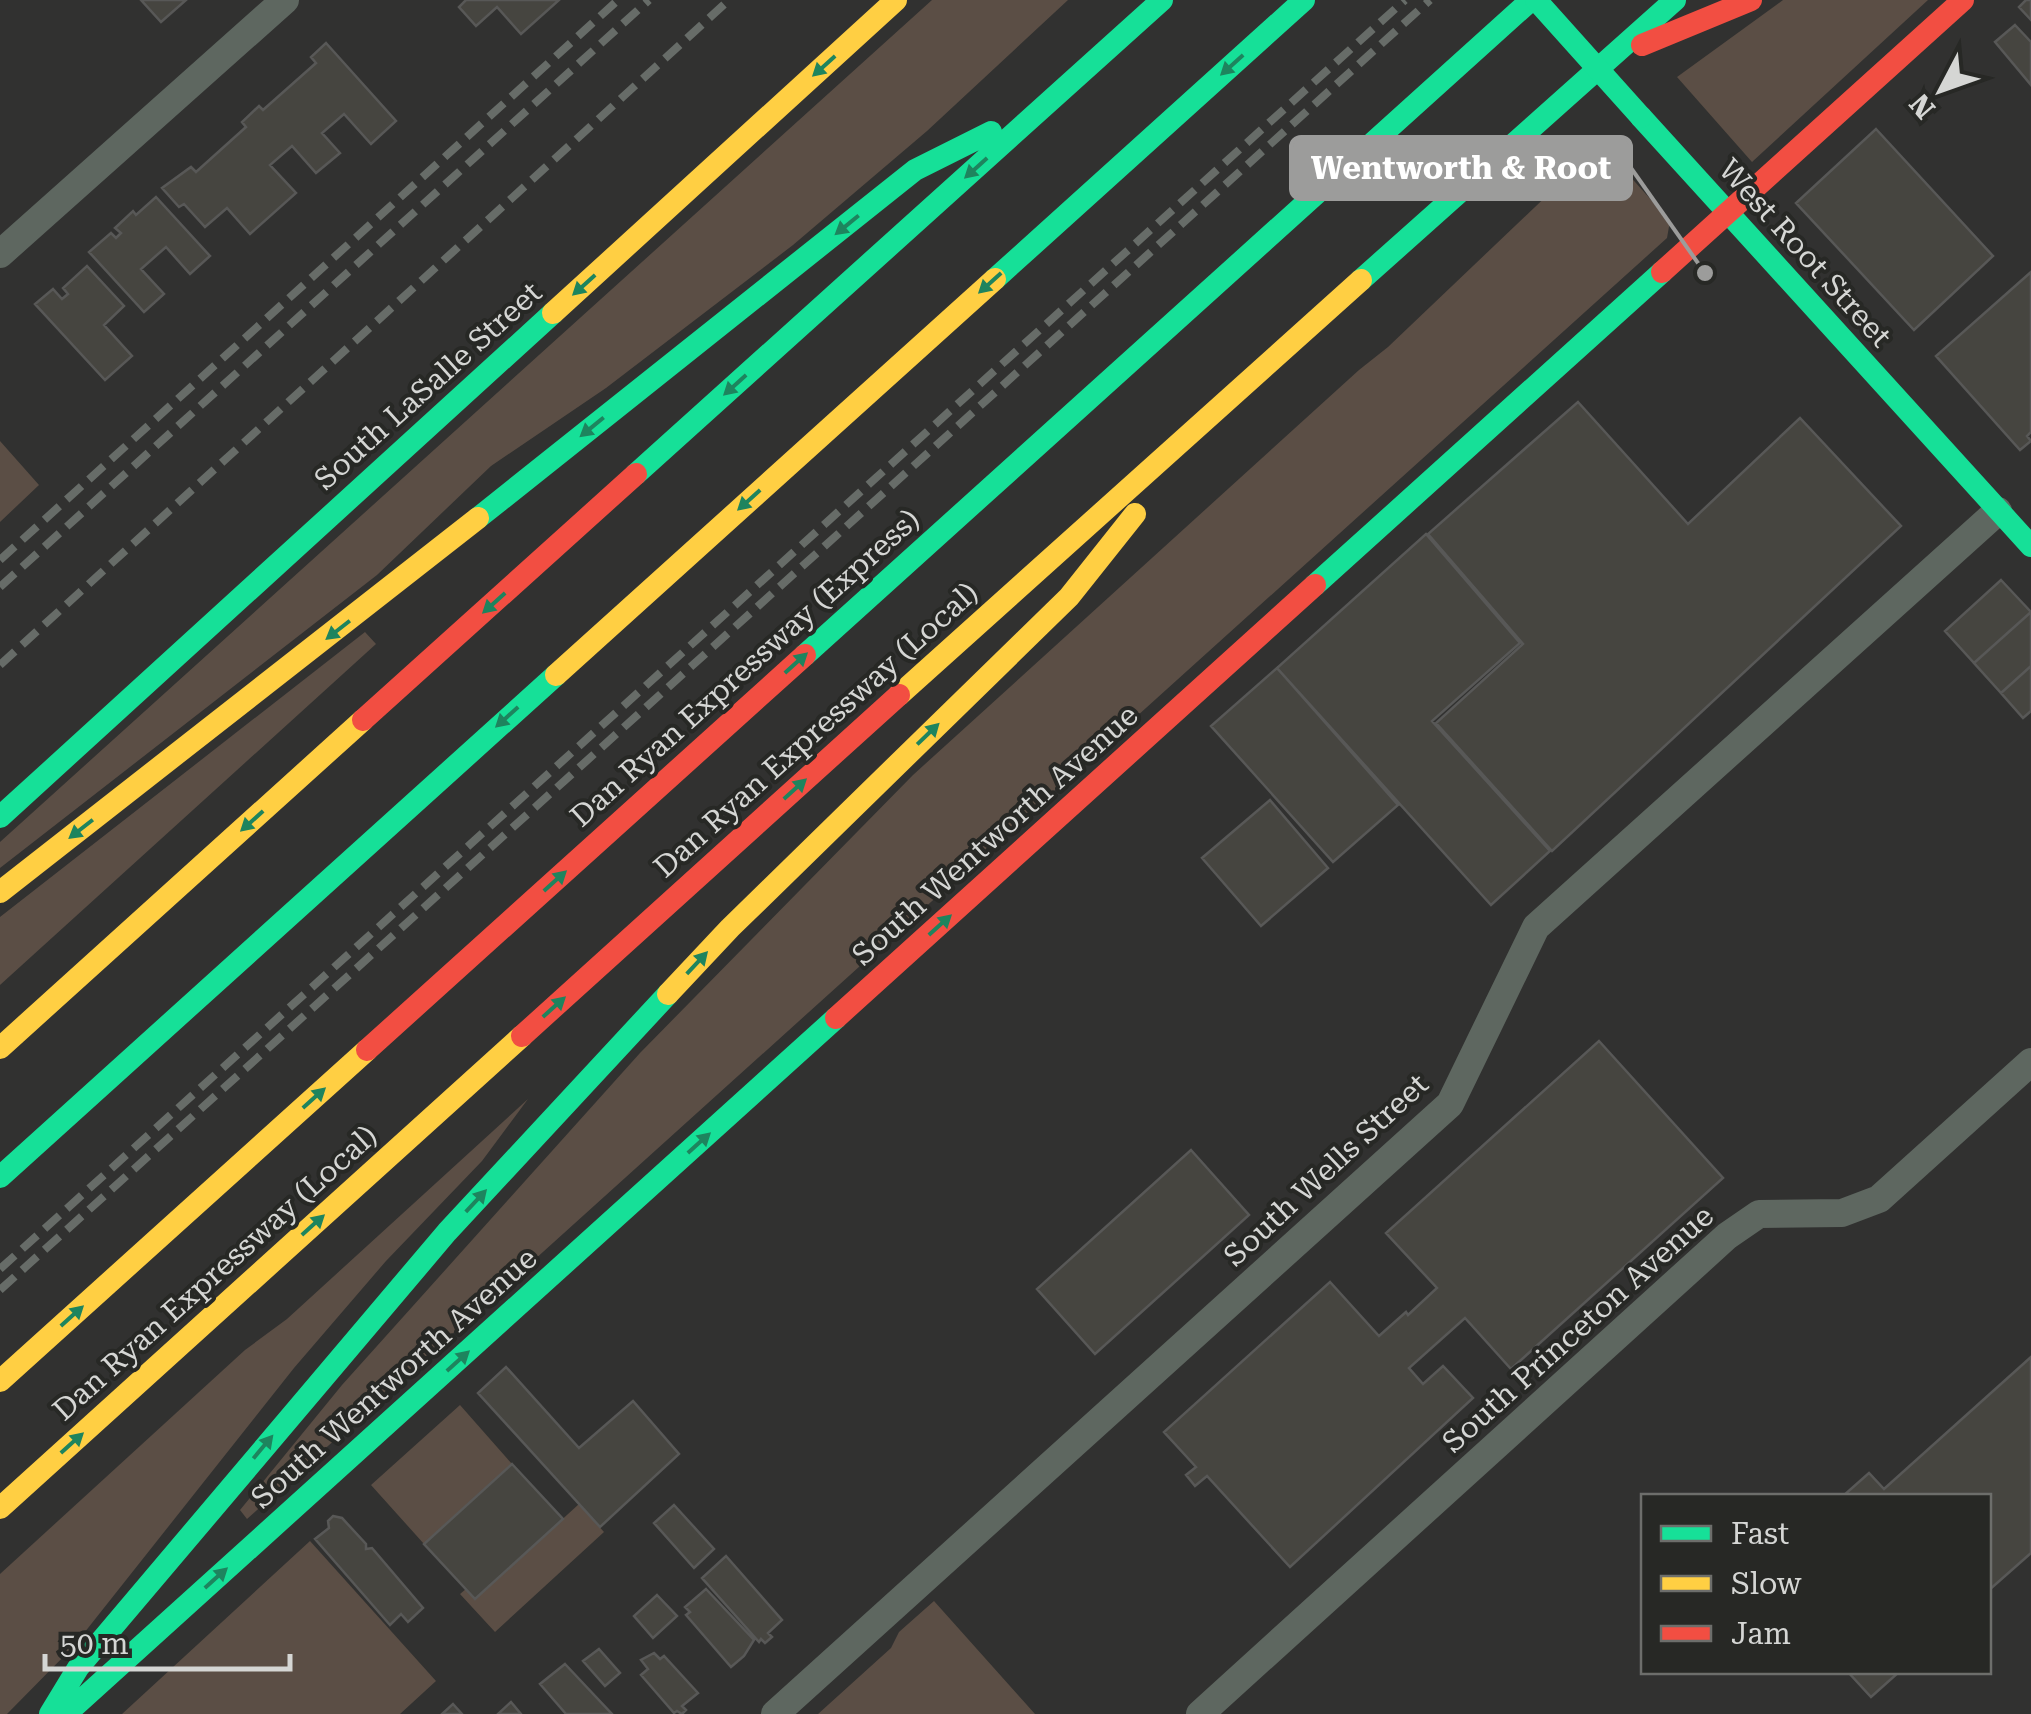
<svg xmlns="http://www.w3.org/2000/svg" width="2031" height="1714" viewBox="0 0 2031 1714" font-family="'Roboto Serif',serif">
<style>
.green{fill:#5b4e45}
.building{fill:#464540;stroke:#585857;stroke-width:2.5}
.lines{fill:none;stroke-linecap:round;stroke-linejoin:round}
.street{stroke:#5e6760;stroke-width:28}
.fast{stroke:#16e098;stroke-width:22}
.slow{stroke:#ffcf43;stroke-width:22}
.jam{stroke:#f24e42;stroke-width:22}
.rail{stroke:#676c68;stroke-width:8;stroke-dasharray:20 10;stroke-linecap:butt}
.fast-bridge{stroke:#16e098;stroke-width:22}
.oneway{fill:#1e845e}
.labels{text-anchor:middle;stroke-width:8;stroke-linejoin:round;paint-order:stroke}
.street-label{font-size:30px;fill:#d5d6d4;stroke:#272825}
.leader{fill:none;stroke:#9c9c9b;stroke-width:4}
.callout-dot{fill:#9c9c9b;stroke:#272825;stroke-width:4}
.callout{fill:#9c9c9b;stroke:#9c9c9b;stroke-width:4}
.callout-label{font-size:32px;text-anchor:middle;font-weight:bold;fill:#fff}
</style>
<rect width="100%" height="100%" fill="#313130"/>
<path class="green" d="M932,0H1068L927,131L793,245L606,388L491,466L377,575L0,868V842Z
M1783,0H1928L1752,162L1677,77Z
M1601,144L1670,221L1667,238L247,1519L240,1510L342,1385L640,1053L913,775L1359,370L1388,347Z
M0,441L39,485L0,522Z
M365,632L376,644L0,985V917Z
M528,1099L482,1161L386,1261L294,1368L73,1647L7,1714H0V1574L245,1350L287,1319Z
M460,1405L512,1464L424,1544L371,1485Z
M579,1504L604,1532L495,1632L460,1594L466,1589L475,1599Z
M310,1541L436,1681L400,1714H122Z
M934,1601L1035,1714H818L891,1648L899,1632Z"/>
<path class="building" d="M141,0H186L161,22Z
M466,0H559L521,34L497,7L476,26L459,7Z
M2026,0H2031V20L2019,7Z
M2015,25L2031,42V85L1995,42Z
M326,43L396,121L371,144L344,114L322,133L340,153L316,173L292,146L270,165L296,193L250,234L227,208L205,227L184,204L179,207L162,188L191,167L196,172L246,127L242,122L259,106L263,110L316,63L311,57Z
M1876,129L1993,256L1914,330L1796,203Z
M156,197L210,256L190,274L166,247L141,269L164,294L144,312L89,252L111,233L116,238L121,233L115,228L133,211L136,215Z
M87,266L124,306L104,325L132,356L105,380L35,304L53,289L62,299L68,294L63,288Z
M2031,272V432L2027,436L2031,441L2020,450L1936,356Z
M1578,402L1688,524L1800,418L1901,526L1552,851L1436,723L1523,644L1428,534Z
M1426,534L1520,643L1432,721L1550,851L1491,905L1277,668Z
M2001,580L2031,612L1974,663L1945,631Z
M2031,612V666L2001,693L1974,663Z
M2031,666V711L2023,718L2001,693Z
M1277,668L1398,805L1333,862L1211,726Z
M1270,800L1328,868L1261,926L1202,858Z
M1599,1041L1723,1178L1511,1369L1465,1318L1409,1368L1423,1384L1443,1366L1473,1398L1290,1567L1207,1476L1195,1486L1186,1475L1196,1467L1164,1432L1330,1282L1379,1336L1406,1312L1408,1315L1437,1288L1386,1233Z
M1191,1150L1249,1215L1095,1354L1037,1289Z
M2031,1357V1553L1988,1591V1496H1843L1869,1473L1884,1489Z
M506,1367L579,1448L633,1401L679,1454L600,1527L478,1393Z
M512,1464L563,1519L475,1599L424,1544Z
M674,1505L714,1549L694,1568L654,1523Z
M333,1516L342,1518L366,1544V1549L372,1548L423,1608L408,1622L401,1614L390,1625L315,1539L329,1528L328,1521Z
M726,1556L782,1620L768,1633L772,1637L765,1643L761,1639L759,1642L702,1578Z
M706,1589L754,1640L744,1656L731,1667L686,1615L690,1612L685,1607Z
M657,1595L677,1616L653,1638L634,1616Z
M599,1649L620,1673L605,1686L583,1661Z
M654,1653L660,1659L664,1656L698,1693L682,1706L686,1710L682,1714L677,1711L674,1713L641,1675L648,1669L641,1660Z
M565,1664L612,1714H566L540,1684Z
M1848,1672H1899L1871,1697Z
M511,1702L521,1714H498Z
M453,1704L462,1714H442Z"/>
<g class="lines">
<path class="street" d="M0,254L285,0
M775,1714L1450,1104L1536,927L1998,511
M1200,1714L1727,1236L1759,1214L1842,1213L1879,1199L2031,1062"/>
<path class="fast" d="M1641,117L2031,546
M995,279L1304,0
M1361,280L1675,0
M636,474L1162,0
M478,518L915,170L991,132
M1315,585L1662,272
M805,655L1531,0
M0,817L553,313
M0,1177L556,675
M50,1714L78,1668L447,1232L668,994
M66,1714L836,1018"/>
<path class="slow" d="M553,313L896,0
M556,675L995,279
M899,695L1361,280
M0,892L478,518
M668,994L730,928L1069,597L1135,514
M0,1048L363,720
M0,1381L367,1050
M0,1508L522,1036"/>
<path class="jam" d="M1642,45L1751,0
M1662,272L1963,0
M363,720L636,474
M836,1018L1315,585
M522,1036L899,695
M367,1050L805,655"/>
<path class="rail" d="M0,560L618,0
M0,587L649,0
M0,665L729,0
M0,1269L1405,0
M0,1290L1430,0"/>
<path class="fast-bridge" d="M1536,0L1641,117"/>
</g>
<defs><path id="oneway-solid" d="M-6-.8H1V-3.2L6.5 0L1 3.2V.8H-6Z" transform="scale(2.5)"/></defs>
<g class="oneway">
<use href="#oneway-solid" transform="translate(1232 65) rotate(138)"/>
<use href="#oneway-solid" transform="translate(824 66) rotate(138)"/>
<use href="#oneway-solid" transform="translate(976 168) rotate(138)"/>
<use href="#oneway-solid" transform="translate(847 225) rotate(141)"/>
<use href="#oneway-solid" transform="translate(990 283) rotate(138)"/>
<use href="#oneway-solid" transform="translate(584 285) rotate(138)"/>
<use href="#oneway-solid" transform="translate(735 385) rotate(138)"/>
<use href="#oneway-solid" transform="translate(592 427) rotate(141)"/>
<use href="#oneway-solid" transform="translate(749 500) rotate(138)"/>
<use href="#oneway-solid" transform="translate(494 603) rotate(138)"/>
<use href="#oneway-solid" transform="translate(338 630) rotate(142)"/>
<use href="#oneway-solid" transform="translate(796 663) rotate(-42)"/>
<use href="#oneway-solid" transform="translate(507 717) rotate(138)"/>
<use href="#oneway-solid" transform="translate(928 734) rotate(-44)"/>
<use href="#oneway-solid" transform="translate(795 789) rotate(-42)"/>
<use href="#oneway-solid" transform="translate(252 821) rotate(138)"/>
<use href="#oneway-solid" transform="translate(81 829) rotate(142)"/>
<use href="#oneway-solid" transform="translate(555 881) rotate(-42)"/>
<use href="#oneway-solid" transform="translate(940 925) rotate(-42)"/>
<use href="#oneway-solid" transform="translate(697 963) rotate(-47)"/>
<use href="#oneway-solid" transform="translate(554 1007) rotate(-42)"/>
<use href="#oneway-solid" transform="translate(314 1098) rotate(-42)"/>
<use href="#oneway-solid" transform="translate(699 1143) rotate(-42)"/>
<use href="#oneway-solid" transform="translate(476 1201) rotate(-47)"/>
<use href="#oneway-solid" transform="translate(313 1225) rotate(-42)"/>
<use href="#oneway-solid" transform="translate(72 1316) rotate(-42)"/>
<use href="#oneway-solid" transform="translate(458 1361) rotate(-42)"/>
<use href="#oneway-solid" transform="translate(72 1443) rotate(-42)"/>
<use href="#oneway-solid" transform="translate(263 1447) rotate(-50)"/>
<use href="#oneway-solid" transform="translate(216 1578) rotate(-42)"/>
</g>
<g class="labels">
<g class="street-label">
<text transform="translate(1805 253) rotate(48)" y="10">West Root Street</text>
<text transform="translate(428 386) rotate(-42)" y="10">South LaSalle Street</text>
<text transform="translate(745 668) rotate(-42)" y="10">Dan Ryan Expressway (Express)</text>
<text transform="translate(816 730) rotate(-42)" y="10">Dan Ryan Expressway (Local)</text>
<text transform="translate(995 835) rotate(-42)" y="10">South Wentworth Avenue</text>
<text transform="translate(1326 1170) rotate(-43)" y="10">South Wells Street</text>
<text transform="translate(215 1273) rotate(-42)" y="10">Dan Ryan Expressway (Local)</text>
<text transform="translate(1578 1329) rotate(-42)" y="10">South Princeton Avenue</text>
<text transform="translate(394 1378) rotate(-42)" y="10">South Wentworth Avenue</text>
</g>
</g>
<path class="leader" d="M1705 273L1631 168"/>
<circle class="callout-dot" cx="1705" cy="273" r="10"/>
<rect class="callout" x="1291" y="137" width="340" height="62" rx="10"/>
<g class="callout-label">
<text x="1461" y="179">Wentworth &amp; Root</text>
</g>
<rect x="1641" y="1494" width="350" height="180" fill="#272825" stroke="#6d6e6b" stroke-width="2.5"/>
<rect x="1661" y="1526" width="50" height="15" fill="#16e098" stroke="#6d6e6b" stroke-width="2.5"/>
<text x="1731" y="1544" font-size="30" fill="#d5d6d4">Fast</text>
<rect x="1661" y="1576" width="50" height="15" fill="#ffcf43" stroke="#6d6e6b" stroke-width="2.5"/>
<text x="1731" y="1594" font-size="30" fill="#d5d6d4">Slow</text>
<rect x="1661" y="1626" width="50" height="15" fill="#f24e42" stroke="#6d6e6b" stroke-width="2.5"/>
<text x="1731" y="1644" font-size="30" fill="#d5d6d4">Jam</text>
<g transform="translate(1941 90) rotate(229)" stroke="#272825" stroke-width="8" paint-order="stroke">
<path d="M0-8L18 38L0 25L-18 38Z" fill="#d5d6d4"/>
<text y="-15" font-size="28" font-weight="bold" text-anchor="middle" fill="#d5d6d4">N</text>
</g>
<path d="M45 1654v15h245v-15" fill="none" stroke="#d5d6d4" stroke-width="5"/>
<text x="60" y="1654" font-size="30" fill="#d5d6d4" stroke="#272825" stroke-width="8" paint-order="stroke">50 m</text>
</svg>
